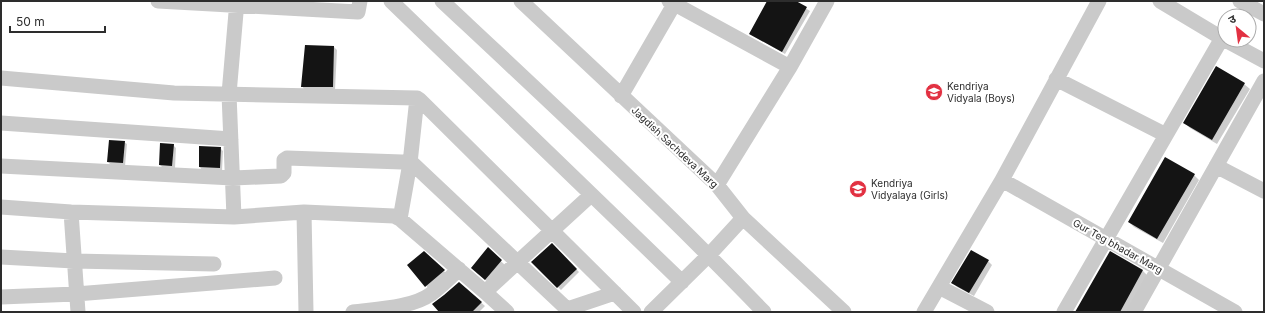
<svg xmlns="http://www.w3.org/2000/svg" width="1265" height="313" viewBox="0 0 1265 313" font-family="Inter,'Noto Sans Devanagari',sans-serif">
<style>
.shadow{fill:#0003}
.building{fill:#141414}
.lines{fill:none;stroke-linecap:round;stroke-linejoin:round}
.minor{stroke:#cacaca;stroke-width:15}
.labels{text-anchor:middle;stroke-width:4;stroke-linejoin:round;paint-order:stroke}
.poi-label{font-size:10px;fill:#2d2d2d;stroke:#fff;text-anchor:start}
.street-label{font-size:10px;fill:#2d2d2d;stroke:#fff}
</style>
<rect width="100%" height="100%" fill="#fff"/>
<path class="shadow" d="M768,1H794L810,11L785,54L750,34Z
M334,47L337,50L335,90L304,89L302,86Z
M1244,84L1250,89L1217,144L1190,128L1185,123Z
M110,141L124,142L127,144L125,166L111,165L108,162Z
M173,145L176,148L175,168L162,167L160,165Z
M220,148L223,151L222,171L202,170L200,167Z
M1194,175L1199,180L1163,243L1134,227L1129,222Z
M552,245L579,272L561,290L532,262Z
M488,249L505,265L489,283L476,272Z
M424,252L448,275L430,290L408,265Z
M1110,253L1143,271L1148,276L1127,312H1081Z
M988,261L992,265L974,296L957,287L953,283Z
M459,283L485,306L479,312H441Z"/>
<path class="building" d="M767,1H796L807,7L782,52L749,34Z
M305,45L334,46L333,87H301Z
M1216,66L1245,83L1212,140L1183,123Z
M109,140L125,141L123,163L107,162Z
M160,143L174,144L172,166L159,165Z
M199,146L221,147L220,168L199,167Z
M1165,157L1195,174L1157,239L1128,222Z
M552,243L577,269L557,288L531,262Z
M488,247L502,260L485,280L471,268Z
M971,250L989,260L969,293L951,283Z
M424,251L445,270L425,287L407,265Z
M1110,251L1143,270L1120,312H1075Z
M459,282L482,302L472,312H439L432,304L444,295Z"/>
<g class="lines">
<path class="minor" d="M158,1L358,12L360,1
M391,1L682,282
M442,1C551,103 660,204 764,312
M521,1L717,185L743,218L844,312
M669,1L790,67
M1160,1L1225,40
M1240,1L1264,14
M1225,40L1264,61
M1,78L174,93L417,98L420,100L634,312
M1056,79L1166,135
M621,96L676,1
M1,123L231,139
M1,166L233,178L281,176L284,173V160L287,158L402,162L412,163L567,309L615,293
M1216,166L1264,191
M1002,180L1235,312
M717,185L790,67L827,1
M1,207L71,212L234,217L304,212L394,216L400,219L485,292L591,195
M71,212L78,312
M304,212L306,312
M234,217L229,94L237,1
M400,219L410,163L417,98
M1,257L74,261L214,264
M939,287L987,312
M485,292L507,312
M1,297L76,294L275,278
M353,312C376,309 412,308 431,294C441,287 450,278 459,269
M651,312L709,255L743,218
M924,312L1002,180L1099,1
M1064,312L1222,38
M1134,312L1264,81"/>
</g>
<defs>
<symbol id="school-disc" viewBox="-11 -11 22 22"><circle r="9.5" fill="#e23142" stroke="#fff"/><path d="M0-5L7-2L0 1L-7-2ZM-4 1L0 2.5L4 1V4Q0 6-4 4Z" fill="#fff"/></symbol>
</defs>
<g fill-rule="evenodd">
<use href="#school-disc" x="924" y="82" width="20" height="20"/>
<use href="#school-disc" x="848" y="179" width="20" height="20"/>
</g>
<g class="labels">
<g class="poi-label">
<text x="947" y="90">Kendriya<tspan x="947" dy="12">Vidyala (Boys)</tspan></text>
<text x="871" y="187">Kendriya<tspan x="871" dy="12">Vidyalaya (Girls)</tspan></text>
</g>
<g class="street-label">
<text transform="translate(675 147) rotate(43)" y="4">Jagdish Sachdeva Marg</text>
<text transform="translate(1118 246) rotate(29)" y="4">Gur Teg bhadar Marg</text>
</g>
</g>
<rect width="1265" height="313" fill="none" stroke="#2d2d2d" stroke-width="4"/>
<g transform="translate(1237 28) rotate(331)"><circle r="19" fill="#ffffff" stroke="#ababab"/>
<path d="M0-3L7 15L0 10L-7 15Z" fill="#e23142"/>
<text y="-6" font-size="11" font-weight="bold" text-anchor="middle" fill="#2d2d2d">उ</text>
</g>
<path d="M10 26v6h95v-6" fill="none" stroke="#2d2d2d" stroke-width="2"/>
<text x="16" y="26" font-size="12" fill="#2d2d2d" stroke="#ffffff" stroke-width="3" paint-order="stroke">50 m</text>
</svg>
